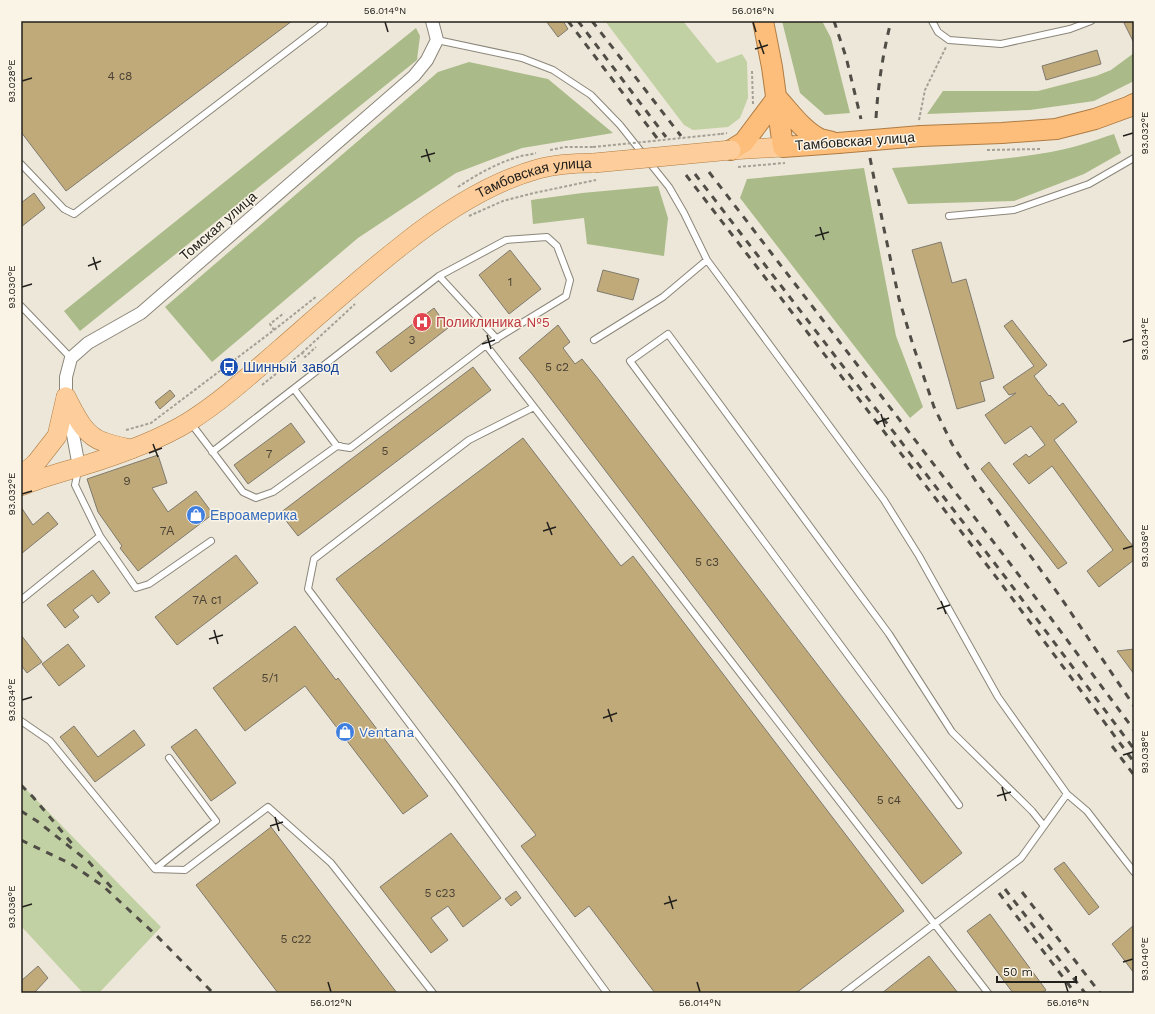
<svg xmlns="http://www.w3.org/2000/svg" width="1155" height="1014" viewBox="0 0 1155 1014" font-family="'Work Sans',sans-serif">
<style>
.green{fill:#c2d1a3}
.forest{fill:#aaba88}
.building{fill:#c0aa7a;stroke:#7f7a6e}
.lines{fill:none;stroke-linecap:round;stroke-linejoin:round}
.service-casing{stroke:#8b867a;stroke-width:8}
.minor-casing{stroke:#8b867a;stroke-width:14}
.primary-casing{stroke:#af7c44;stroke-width:20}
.trunk-casing{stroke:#af7c44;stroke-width:22}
.path{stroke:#a4a095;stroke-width:2;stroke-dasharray:3 2;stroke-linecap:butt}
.service{stroke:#fff;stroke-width:6}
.minor{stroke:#fff;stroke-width:12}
.primary{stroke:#fdce9b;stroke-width:19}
.trunk{stroke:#fcbe7a;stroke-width:20}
.rail{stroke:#504d47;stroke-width:3;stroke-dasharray:7 7;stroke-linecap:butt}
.primary-bridge-casing{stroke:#af7c44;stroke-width:20;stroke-linecap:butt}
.trunk-bridge-casing{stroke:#af7c44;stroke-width:22;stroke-linecap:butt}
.path-bridge{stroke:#a4a095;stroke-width:2;stroke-dasharray:3 2;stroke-linecap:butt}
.primary-bridge{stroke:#fdce9b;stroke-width:19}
.trunk-bridge{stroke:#fcbe7a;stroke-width:20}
.ticks{fill:none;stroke:#22201c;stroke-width:1.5}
.labels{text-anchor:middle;stroke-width:3;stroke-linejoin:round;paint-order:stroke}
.number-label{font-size:12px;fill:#4a4234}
.street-label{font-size:14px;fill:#22201c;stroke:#faf4e7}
.health-label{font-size:14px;fill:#be3a42;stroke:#faf4e7;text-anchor:start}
.transit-label{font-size:14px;fill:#164399;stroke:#faf4e7;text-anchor:start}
.shop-label{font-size:14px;fill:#366cbe;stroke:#faf4e7;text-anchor:start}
.neatline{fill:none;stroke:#22201c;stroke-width:1.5}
.ticks-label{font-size:10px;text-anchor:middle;fill:#22201c}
</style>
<rect width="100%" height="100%" fill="#ede7d9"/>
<path class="green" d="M605,21H683L717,63L742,54L747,62L748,98L740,118L728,127L693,130L684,125Z
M21,784L161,927L99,993H83L21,926Z"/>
<path class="forest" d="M782,21H822L831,38L850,113L825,115L800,93Z
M416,28L420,36L417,60L80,331L64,311Z
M1134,53V79L1132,82L1094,101L1030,110L927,114L943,91H1038L1096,76L1111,70Z
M469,62L548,79L613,133L522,148L456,173L358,238L212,362L165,307L438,72Z
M1114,134L1121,153L1084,174L1014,201L908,204L892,168C945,164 999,161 1051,152C1073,148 1093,141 1114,134Z
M864,168L896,336L923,407L910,418L740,198L747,179Z
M658,186L668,218L664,256L587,244L584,218L533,224L531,200L582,193Z"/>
<path class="building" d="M21,21H292L66,191L21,132Z
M546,21H563L568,29L558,37Z
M1128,21H1132L1134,26V43L1124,23Z
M1097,50L1101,64L1046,80L1042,66Z
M34,193L45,208L21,227V203Z
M941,242L952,283L966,279L994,378L980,382L985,401L957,409L912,250Z
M510,250L541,289L509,314L479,275Z
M603,270L639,279L633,300L597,291Z
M434,308L448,328L391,372L376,352Z
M1012,320L1047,365L1034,376L1049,396L1050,395L1059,406L1063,403L1077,422L1054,440L1127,539L1134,547V560L1099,587L1087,571L1113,550L1052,466L1029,484L1013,464L1026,454L1029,457L1045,445L1031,426L1005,444L985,415L1016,393L1009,395L1003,387L1034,366L1004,326Z
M558,325L570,342L563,348L575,364L582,359L599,380L962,853L922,884L816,748L532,374L519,358Z
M473,367L491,390L298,536L280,513Z
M170,390L175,396L160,409L155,402Z
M291,423L305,442L248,484L234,465Z
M523,438L621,566L633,556L904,911L796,993H655L589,906L575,917L521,846L536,835L336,579Z
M158,455L167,483L152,488L168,512L196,491L213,514L138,571L120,548L122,546L98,512L87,479Z
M989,462L1067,563L1058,569L981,469Z
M21,507L33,525L48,512L58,524L21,554Z
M236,555L258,583L177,645L155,617Z
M93,570L110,593L98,603L92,595L73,610L79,617L65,628L47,605Z
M295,626L336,680L338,678L428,796L403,814L305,686L245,731L213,688Z
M21,635L42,662L27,673L21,665Z
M68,644L85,666L59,686L42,664Z
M1134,649V674L1117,651Z
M74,726L98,757L134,730L145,745L95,782L60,737Z
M196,729L236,783L211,801L171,747Z
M271,827L397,993H278L196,885Z
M451,833L501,898L463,927L448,906L431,918L448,940L431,953L380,887Z
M1064,862L1099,907L1089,915L1054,869Z
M516,891L521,898L511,906L505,899Z
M990,914L1046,990L1042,993H1013L967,931Z
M1134,925V973L1112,944Z
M929,956L958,993H882Z
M38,966L48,978L34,993H21V981Z"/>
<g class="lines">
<defs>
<path id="service" d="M932,21L938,32L949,40L1001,44L1070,29L1091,21
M437,40L522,58L553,70L591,95L620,125L643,154
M649,162L669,187L684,213L707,260L884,500L919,556L998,697L1067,794L1087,811L1134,872
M21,164L64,209L74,214L324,23V21
M949,216L1014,210L1089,184L1134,158
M439,276L497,339
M21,306L71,358
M594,340L663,297L707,260
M486,345L988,993
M294,389L337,446H340
M534,407L469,440L314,559L308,589L454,783L607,993
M190,422L243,492L256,498L273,492L337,446L350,448L486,345L566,296L570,280L557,246L547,237L506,240L439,276L212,452
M100,536L136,588L149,584L211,541
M21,600L100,536L75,485L78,471
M21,721L50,741L155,869L185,870L268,807L331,863L433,993
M1044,826L1067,794
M155,869L216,821L169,758
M844,993L1021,858L1044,826L1032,811L952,732L889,634L668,334L630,361L959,805"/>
<path id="minor" d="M79,467L66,397V377L71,358L88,343L141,313L414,76L427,60L437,40L432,21"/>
<g id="primary">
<path d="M731,150L783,147"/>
<path d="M66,397C75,414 84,436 104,442C112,445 122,447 131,449"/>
<path d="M21,476L36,463L57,436L66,397"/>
<path id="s1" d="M21,486C40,478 59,473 79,467C115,456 158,441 190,421C223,400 251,374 280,349C320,314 359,279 401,246C441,214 487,183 538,169C556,164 575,163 594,163"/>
</g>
<path id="trunk" d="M763,21L772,67L783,147L838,143
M777,98C790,112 803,131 820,139C824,140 829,141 832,142
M921,136L1002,133L1056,129L1095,119L1128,107L1134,104
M731,150L744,142L777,98"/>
</defs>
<use href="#service" class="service-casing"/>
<use href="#minor" class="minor-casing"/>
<use href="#primary" class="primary-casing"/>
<use href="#trunk" class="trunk-casing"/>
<path class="path" d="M752,71L753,104
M919,120L925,90L946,47
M721,134L727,133
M550,150L565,147H593
M987,150L1042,149
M738,167L785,163
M458,187C476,175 497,163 518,157C524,155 530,155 536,153
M469,216L503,201L534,193L596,180
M274,330L317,296
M302,353L355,304
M262,385L302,353L305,357L316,347
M126,430L151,423L274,330L270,324L284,313"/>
<use href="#service" class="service"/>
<use href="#minor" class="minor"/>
<use href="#primary" class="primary"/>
<use href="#trunk" class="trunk"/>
<path class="rail" d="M568,21L657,138
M578,21L666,137
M592,21L681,136
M834,21L846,57L861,119
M876,118C878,85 883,53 891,21
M870,158L884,229L899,299L913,345L934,407L952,444L977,483L1059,595L1134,706
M709,172L1015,570L1134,730
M695,174L1006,578L1134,749
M686,175L1000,582L1134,762
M1112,746L1134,775
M21,785L33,797L74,846
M21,811L37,821L89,862L112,888
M21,840L71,864L103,886L156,935L213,993
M1005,889L1085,993
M1022,892L1100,993
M999,893L1075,993"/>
<defs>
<path id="primary-bridge" d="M594,163L731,150"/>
<path id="trunk-bridge" d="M838,143L921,136"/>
</defs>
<use href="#primary-bridge" class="primary-bridge-casing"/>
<use href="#trunk-bridge" class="trunk-bridge-casing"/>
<path class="path-bridge" d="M593,147L721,134"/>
<use href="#primary-bridge" class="primary-bridge"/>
<use href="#trunk-bridge" class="trunk-bridge"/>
</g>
<path class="ticks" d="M385,22L388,32M753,22L756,32M759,40L764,54M755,49L768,45M22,81L32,78M1123,136L1133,133M426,149L430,162M421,157L435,153M820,227L824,240M815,236L829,232M93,257L97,270M88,266L101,261M22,287L32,284M487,335L491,349M1123,342L1133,339M482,344L495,340M881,414L885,427M876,423L889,418M153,444L158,457M149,453L162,448M22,494L32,491M547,522L552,535M543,531L556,527M1123,549L1133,546M941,601L946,614M937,609L950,605M214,630L218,644M209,639L223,635M22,700L32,697M608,709L612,722M603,718L617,713M1123,755L1133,752M1002,787L1006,801M997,796L1011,792M275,817L279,831M270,826L283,822M669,896L673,909M664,904L677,900M22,907L32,904M1123,962L1133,959M328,982L331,992M697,982L700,992M1065,982L1068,992"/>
<defs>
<symbol id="hospital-disc" viewBox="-11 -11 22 22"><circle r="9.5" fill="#e0444e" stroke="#faf4e7"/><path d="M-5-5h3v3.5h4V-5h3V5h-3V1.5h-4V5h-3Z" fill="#fff"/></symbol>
<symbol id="bus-disc" viewBox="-11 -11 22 22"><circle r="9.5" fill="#1a4fb4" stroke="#faf4e7"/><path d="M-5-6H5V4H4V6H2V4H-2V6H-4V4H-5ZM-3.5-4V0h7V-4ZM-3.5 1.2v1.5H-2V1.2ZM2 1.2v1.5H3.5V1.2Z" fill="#fff"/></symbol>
<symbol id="shop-disc" viewBox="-11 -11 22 22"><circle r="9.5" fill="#3f7fe0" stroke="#faf4e7"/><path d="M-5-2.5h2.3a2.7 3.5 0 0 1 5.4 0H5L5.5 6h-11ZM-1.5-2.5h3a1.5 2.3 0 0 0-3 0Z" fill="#fff"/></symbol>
</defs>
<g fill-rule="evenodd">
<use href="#hospital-disc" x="411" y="311" width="22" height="22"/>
<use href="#bus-disc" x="218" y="356" width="22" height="22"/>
<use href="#shop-disc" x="185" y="504" width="22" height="22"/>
<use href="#shop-disc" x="334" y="721" width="22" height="22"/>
</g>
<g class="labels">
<g class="number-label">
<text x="120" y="80">4 с8</text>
<text x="510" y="286">1</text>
<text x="412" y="344">3</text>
<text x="557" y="371">5 с2</text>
<text x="385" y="455">5</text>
<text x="269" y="458">7</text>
<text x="127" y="485">9</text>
<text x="167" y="535">7А</text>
<text x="707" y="566">5 с3</text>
<text x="207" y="604">7А с1</text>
<text x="270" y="682">5/1</text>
<text x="889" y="804">5 с4</text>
<text x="440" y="897">5 с23</text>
<text x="296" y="943">5 с22</text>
</g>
<g class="street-label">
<text transform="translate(855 141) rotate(-4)" y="5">Тамбовская улица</text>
<text dy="5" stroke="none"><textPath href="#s1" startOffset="608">Тамбовская улица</textPath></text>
<text transform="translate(218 226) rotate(-41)" y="5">Томская улица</text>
</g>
<g class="health-label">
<text x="436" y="327">Поликлиника №5</text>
</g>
<g class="transit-label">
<text x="243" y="372">Шинный завод</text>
</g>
<g class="shop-label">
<text x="210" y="520">Евроамерика</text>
<text x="359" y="737">Ventana</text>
</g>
</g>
<rect width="1155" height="1014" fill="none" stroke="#faf4e7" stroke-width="44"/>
<path d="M997 976v6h79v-6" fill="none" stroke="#22201c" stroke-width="2"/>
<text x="1003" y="976" font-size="12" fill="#22201c" stroke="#faf4e7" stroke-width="3" paint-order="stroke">50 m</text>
<rect x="22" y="22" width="1111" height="970" class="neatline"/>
<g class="ticks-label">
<text x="385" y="14">56.014°N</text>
<text x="753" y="14">56.016°N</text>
<text transform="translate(11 81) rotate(-90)" y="4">93.028°E</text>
<text transform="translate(1144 133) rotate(-90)" y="4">93.032°E</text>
<text transform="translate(11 287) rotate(-90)" y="4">93.030°E</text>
<text transform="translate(1144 339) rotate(-90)" y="4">93.034°E</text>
<text transform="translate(11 494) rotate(-90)" y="4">93.032°E</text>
<text transform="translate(1144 546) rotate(-90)" y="4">93.036°E</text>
<text transform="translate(11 700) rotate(-90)" y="4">93.034°E</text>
<text transform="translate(1144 752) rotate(-90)" y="4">93.038°E</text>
<text transform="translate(11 907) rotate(-90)" y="4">93.036°E</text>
<text transform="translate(1144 959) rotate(-90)" y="4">93.040°E</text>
<text x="331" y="1006">56.012°N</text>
<text x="700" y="1006">56.014°N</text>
<text x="1068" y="1006">56.016°N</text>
</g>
</svg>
